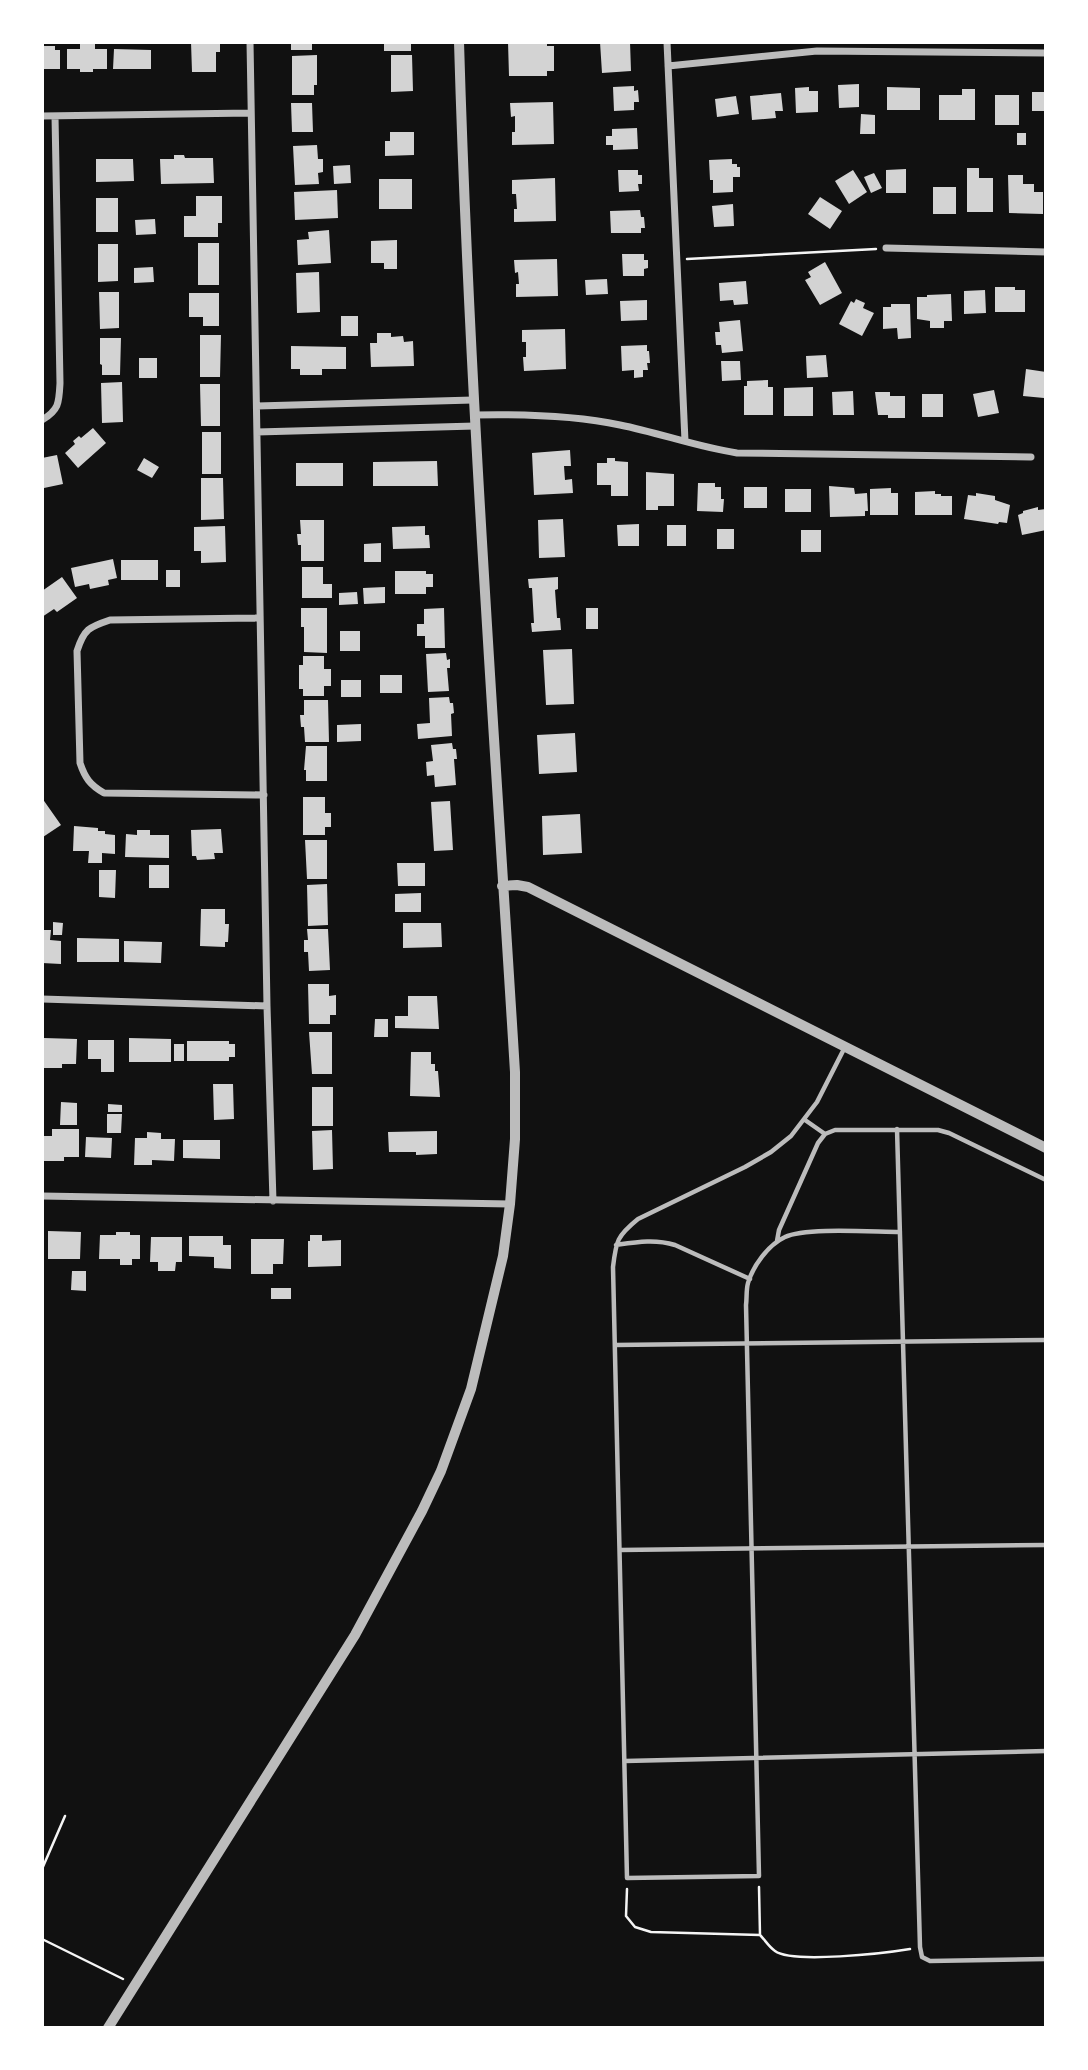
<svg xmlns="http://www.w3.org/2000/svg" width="1088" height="2070" viewBox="0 0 1088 2070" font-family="Inter,sans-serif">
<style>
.building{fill:#d3d3d3}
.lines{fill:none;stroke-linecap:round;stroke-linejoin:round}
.path{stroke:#f5f5f5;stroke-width:2.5}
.service{stroke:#bcbcbc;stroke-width:4.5}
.minor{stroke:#bcbcbc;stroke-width:7}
.tertiary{stroke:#bcbcbc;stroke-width:10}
</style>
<rect width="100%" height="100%" fill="#111"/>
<path class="building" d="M80,42H95V49H107V69H93V72H80V69H67V49H80Z
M191,42H220V52H216V72H192Z
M291,42H312V50H291Z
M384,42H411V51H384Z
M508,42H547V46H554V71H547V76H509Z
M600,42H630L631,71L602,73Z
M42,46H55V50H60V69H42Z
M114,49L151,50V69H113Z
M317,55V85H314V95H292V56Z
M391,55H412L413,91L391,92Z
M859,84V107L839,108L838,85Z
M634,86V91L638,90L639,102H634V110L614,111L613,87Z
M809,87V91H818V112L796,113L795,88Z
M887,87L920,88V110H887Z
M962,89H975V120H939V95H962Z
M1032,92H1046V111H1032Z
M781,93L783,111H775L776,118L752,120L750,96Z
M995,95H1019V125H995Z
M736,96L739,114L717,117L715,99Z
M553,102L554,144L512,145V132H515V116L511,117L510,103Z
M291,103H312L313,132H292Z
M861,114L875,115V134H860Z
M637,128L638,149L613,150V145H606V136H612V129Z
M390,132H414V155L385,156V141H390Z
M1017,133H1026V145H1017Z
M317,145L318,159H323V172L318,173L319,184L295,185L293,146Z
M174,155H184L185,158H213L214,183L161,184L160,159H174Z
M96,159H133L134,181L96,182Z
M732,159V164H737V167H740V177H733V192L713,193V180H710L709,160Z
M350,165L351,183L334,184L333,166Z
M967,168H979V178H993V212H967Z
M906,169V193H886V170Z
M618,170H638V175H642V184H638L639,191L619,192Z
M853,170L867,192L849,204L835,181Z
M874,173L882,188L871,193L864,177Z
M1008,175H1023V184H1034V192H1043V214L1009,213Z
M555,178L556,221L514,222V209H517L516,194H512V180Z
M379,179H412V209H379Z
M933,187H956V214H933Z
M337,190L338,218L295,220L294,192Z
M196,196H222V223H218V237H184V216H196Z
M820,197L842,211L830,229L808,214Z
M96,198H118V232H96Z
M733,204L734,226L714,227L712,206Z
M640,210L641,217H644L645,228H641V233H611L610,211Z
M155,219L156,234L136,235L135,220Z
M329,230L331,263L298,265L297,240L309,239L308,232Z
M397,240V269H384V263H371V241Z
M198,243H219V285H198Z
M98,244H118V281L98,282Z
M622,254H644V260H648V268L644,269V276H623Z
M557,259L558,296L516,297V284H519L518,272L515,273L514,260Z
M825,262L842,293L820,305L805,280L811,277L808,272Z
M153,267L154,282L134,283V268Z
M319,272L320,312L297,313L296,273Z
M607,279L608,294L586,295L585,280Z
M746,281L748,304L734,305L733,300L720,301L719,283Z
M995,287H1015V290H1025V312H995Z
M985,290L986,313L964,314V291Z
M99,292H119V328L100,329Z
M189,293H219V326H203V317H189Z
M951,294L952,321H944V328H930V321L917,319V297H927V295Z
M856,299L865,303L863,308L874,313L862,336L839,324L851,301L854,303Z
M647,300V320L621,321L620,301Z
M891,304H910L911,338L898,339L897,328L883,329V307H891Z
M341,316H358V336H341Z
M740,320L743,351L722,353L721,345H716L715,332H720L719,322Z
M565,329L566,369L524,371L523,357H526V342H522V330Z
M377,333H391V337L403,336L404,342L413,341L414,366L371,367L370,343H377Z
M200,335H221L220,377H200Z
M100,338H121L120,375H102V365L100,364Z
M647,345V351H649L650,363H647L648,370H643V377L634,378V370L622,371L621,346Z
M291,346L346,347V369H322V375H300V369H291Z
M826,355L828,377L807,378L806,356Z
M139,358H157V378H139Z
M721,361H740L741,380L722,381Z
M1026,369L1046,372L1044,398L1023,396Z
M768,380V387H773V415H744V386H747V381Z
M122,382L123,422L102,423L101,383Z
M200,384H220V426H201Z
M813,387V416H784V388Z
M994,390L999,413L978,417L973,394Z
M853,391L854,415H833L832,392Z
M875,392H890V396H905V418H888V415H878Z
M922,394H943V417H922Z
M93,428L106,443L78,468L65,453L75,444L73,441L79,436L81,438Z
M202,432H221V474H202Z
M570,450L571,466H564L565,480L572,479L573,493L534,495L532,453Z
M57,455L63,484L44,488L42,458Z
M144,458L159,467L152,478L137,470Z
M607,458H615V461L628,462V496H611V485H597V463H607Z
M437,461L438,486H373V462Z
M296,463H343V486H296Z
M646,472L674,474V506H658V510H646Z
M201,478H223L224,519L201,520Z
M698,483H715V487H721V499H724L723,512L697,511Z
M829,486L854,488L855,494L867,493L868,511H865V516L830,517Z
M744,487H767V508H744Z
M891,488V493H898V515H870V489Z
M785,489H811V512H785Z
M935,491V494H941V496H952V515H915V492Z
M976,493L995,496V500L1010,505L1007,523L999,522L998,524L964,519L968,495L976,496Z
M1038,507V510L1046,509V530L1022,535L1018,515L1023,513V511Z
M563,519L565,557L539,558L538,520Z
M300,520H324V561H301V545H298L297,534H301Z
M639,524V546H618L617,525Z
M667,525H686V546H667Z
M225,526L226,562L201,563V551H194V527Z
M425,526V535H429L430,548L393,549L392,527Z
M717,529H734V549H717Z
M801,530H821V552H801Z
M381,543V562H364V544Z
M113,559L117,578L108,580L109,585L90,589L89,584L75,587L71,568Z
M121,560H158V580H121Z
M302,567H323V584H332V598H302Z
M166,570H180V587H166Z
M395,571H426V574H433V587H426V594H395Z
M62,577L77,598L57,612L54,609L42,617V591Z
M558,577V589L555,590L557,618H560L561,630L532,632L531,623H534L532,588H529L528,579Z
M385,587V603L364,604L363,588Z
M357,592L358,604L339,605V593Z
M301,608H327V653L304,652V627H301Z
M444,608L445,648H425V636H417V624H424V609Z
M586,608H598V629H586Z
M340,631H360V651H340Z
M572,649L574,704L546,705L543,650Z
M446,653L447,660L450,659V668H447L449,691L428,692L426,654Z
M303,656H324V669H331V686H324V696H303V689H299V665H303Z
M380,675H402V693H380Z
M341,680H361V697H341Z
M449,697L450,703H453L454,713L451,714L452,736L418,739L417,724L430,723L429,698Z
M304,700H328L329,742H305L304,727H301L300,715H304Z
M361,724V741L337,742V725Z
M575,733L577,772L539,774L537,735Z
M452,743L453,749H456L457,759H454L456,785L435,787L434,775L427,776L426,762L433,761L431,745Z
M306,746H327V781H306V770H304Z
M303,797H325V813H331V827H325V835H303Z
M42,798L61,825L43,837L42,835Z
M450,801L453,850L434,851L431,802Z
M580,814L582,853L543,855L542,816Z
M74,826L98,828V831H105V834L115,835V854L102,853V863H88L89,851H73Z
M221,829L223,853H214L215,859L197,860L196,856H192L191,830Z
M137,830H150V835H169V858L125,857L126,834L137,835Z
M305,840H327V879H307Z
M397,863H425V886H398Z
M149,865H169V888H149Z
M99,870H116L115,898L99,897Z
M327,884L328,925L308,926L307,885Z
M421,893V912H395V894Z
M201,909H225V924H229L228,942H225V947L200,946Z
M53,922L63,923L62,935H53Z
M403,923H441L442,947L403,948Z
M307,929H328L330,970L309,971L308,952H304V940H308Z
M42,930H51L50,940L61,941V964L42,963Z
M77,938L119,939V962H77Z
M124,941L162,942L161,963L124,962Z
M308,984H329V996L336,995V1015H330V1024H309Z
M408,996H437L439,1029L395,1028V1016H408Z
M375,1019H388V1037H374Z
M309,1032H332V1074H312Z
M44,1038L77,1039L76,1064H62V1068H44Z
M129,1038L171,1039V1062H129Z
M88,1040H114V1072H101V1059H88Z
M187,1041H229V1044H235V1057H229V1061H187Z
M174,1044H184V1061H174Z
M411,1052H431V1064H435V1071H438L440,1097L410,1096Z
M213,1084H233L234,1119L214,1120Z
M312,1087H333V1126H312Z
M61,1102L77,1103V1125H60Z
M108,1104L122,1105V1112H108Z
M107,1114H122L121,1133H107Z
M52,1129H79V1157H64V1161H42V1136H52Z
M332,1130L333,1169L313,1170L312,1131Z
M437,1131V1154L416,1155V1152H389L388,1132Z
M147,1132L161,1133V1139H175L174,1161L152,1160V1165H134L135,1138H147Z
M86,1137L112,1138L111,1158L85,1157Z
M183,1140H220V1159L183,1158Z
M48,1231L81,1232L80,1259H48Z
M116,1232H130V1235H140V1259H132V1265H120V1259H99L100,1235H116Z
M310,1235H322V1241L341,1240V1266L308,1267V1241H310Z
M189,1236H223V1245H231V1269L214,1268V1257L189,1256Z
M151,1237H182V1262H176L175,1271H158V1262H150Z
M251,1239H284L283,1264H273V1274H251Z
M72,1271H86V1291L71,1290Z
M271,1288H291V1299H271Z"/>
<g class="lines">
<path class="path" d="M687,259L876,249
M42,1869L65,1816
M759,1887L760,1935C765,1940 769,1947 775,1951C792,1964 886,1953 910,1949
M627,1889L626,1916L635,1927L651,1932L760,1935
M42,1939L123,1979"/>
<path class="service" d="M845,1047L817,1102L791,1136L771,1152L745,1167L638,1219C617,1236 616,1241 613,1267L627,1878L759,1876L746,1305C747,1298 746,1290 748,1283C753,1266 768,1245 785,1237C805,1227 874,1232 900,1232
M805,1120L825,1134
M897,1129L920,1947L922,1957L930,1961L1046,1959
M777,1241L779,1230L818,1143L825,1134L835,1130H938L949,1133L1046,1180
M616,1245C637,1242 655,1239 675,1245L750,1279
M615,1345L1046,1340
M620,1550L1046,1545
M625,1761L1046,1751"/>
<path class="minor" d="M250,42L267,1006L273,1201
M667,42L685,441
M668,66L817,51L1046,53
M42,116L251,113
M886,248L1046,252
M257,406L473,400
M474,415C522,414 573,415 620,425C660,433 697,447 737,453L1031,457
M42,420C59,410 59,403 60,383L55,116
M257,432L475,426
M260,618L110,620C89,627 84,629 77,651L80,763C85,778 90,785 104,793L264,795
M42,999L267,1006
M42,1196L510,1204"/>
<path class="tertiary" d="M502,886L517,885L528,887L1046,1148
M108,2028L355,1635L422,1511L441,1471L471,1389L503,1256L510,1204L515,1139V1072C494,729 469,386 459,42"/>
</g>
<rect width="1088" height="2070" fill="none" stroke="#ffffff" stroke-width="88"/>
</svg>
